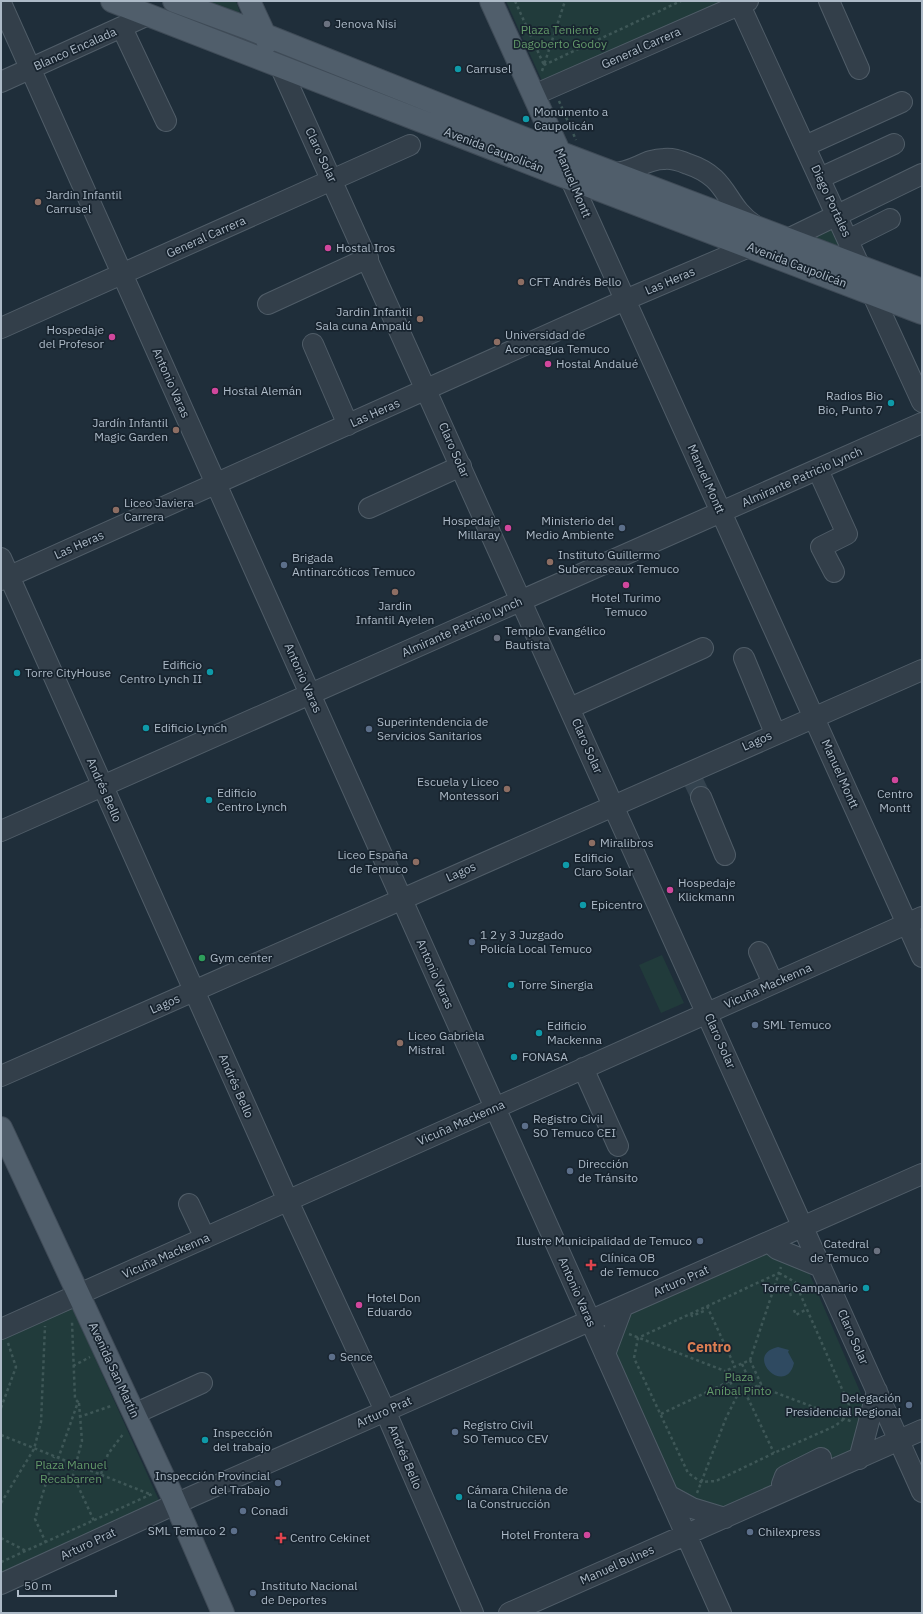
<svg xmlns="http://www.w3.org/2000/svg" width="923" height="1614" viewBox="0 0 923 1614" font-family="'IBM Plex Sans',sans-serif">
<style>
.green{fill:#213b3b}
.water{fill:#2f4a61}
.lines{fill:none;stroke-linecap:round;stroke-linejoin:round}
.minor-tunnel{stroke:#34434f;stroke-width:20;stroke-dasharray:20 10;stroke-linecap:butt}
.minor-casing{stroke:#505d68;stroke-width:22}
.major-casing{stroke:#3f4b57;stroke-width:24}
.path{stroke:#3e5757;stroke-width:2.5;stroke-dasharray:3 3;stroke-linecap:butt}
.minor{stroke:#333f4a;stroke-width:20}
.major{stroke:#505e6b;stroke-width:22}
.worship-dot{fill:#6b7280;stroke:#18242f;stroke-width:1.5}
.culture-dot{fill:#0f9aa8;stroke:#18242f;stroke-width:1.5}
.education-dot{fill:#8d6e63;stroke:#18242f;stroke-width:1.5}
.hotel-dot{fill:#d1479c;stroke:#18242f;stroke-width:1.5}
.service-dot{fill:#5c6f8a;stroke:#18242f;stroke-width:1.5}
.leisure-dot{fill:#2e9e5b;stroke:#18242f;stroke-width:1.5}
.health-dot{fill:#e0444e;stroke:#18242f;stroke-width:1.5}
.labels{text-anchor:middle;stroke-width:3.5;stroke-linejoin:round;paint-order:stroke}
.poi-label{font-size:12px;fill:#adbac7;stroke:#18242f;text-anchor:start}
.park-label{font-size:12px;fill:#629969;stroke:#18242f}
.street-label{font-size:12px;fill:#adbac7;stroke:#18242f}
.quarter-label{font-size:14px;font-weight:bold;fill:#dc7e52;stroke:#18242f}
</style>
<rect width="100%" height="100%" fill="#1f2e3a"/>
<path class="green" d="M213,1H236L240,13L209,3Z
M506,1H731L543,83Z
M178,13L249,39L253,48L167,16Z
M830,225L841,249L810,236Z
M662,955L684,1003L661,1013L639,965Z
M770,1252L807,1268L861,1394L863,1404L851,1452L726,1511L669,1492L603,1332L612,1317Z
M72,1307L161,1505L1,1579V1340Z"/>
<path class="water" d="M778,1347L789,1350L788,1352L794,1363C786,1398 742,1355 778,1347Z"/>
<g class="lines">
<path class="minor-tunnel" d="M691,776L701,797"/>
<defs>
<path id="minor" d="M738,1L922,402
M829,1L859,69
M1,3L721,1613
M122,28L166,121
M280,66L922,1492
M1,82L148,15
M534,95L748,1
M805,146L902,102
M612,173C634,173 644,159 664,159C673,158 680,161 688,164C730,178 723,204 754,225
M820,178L894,144
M571,180L922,957
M788,239L922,174
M848,240L890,219
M268,304L368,258
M1,328L410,145
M313,344L348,425
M818,470L847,534L821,547L834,572
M369,508L461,466
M1,558L288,1201L387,1415L473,1613
M1,580L625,300L749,247
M744,658L775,733
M570,708L703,648
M701,797L725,855
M1,831L922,423
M759,952L773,983
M583,1068L618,1146
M1,1076L922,670
M189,1204L205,1238
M769,1242L777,1249L821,1267
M1,1329L922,917
M605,1354L623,1306
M134,1414L202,1383
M859,1459L877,1391
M782,1484L785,1476L821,1458
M668,1495L692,1508L725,1518
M1,1584L193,1496L922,1174
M509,1613L922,1430"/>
<path id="major" d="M112,1L555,173L922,313
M174,1L250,29L561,153L922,290
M249,1L268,42
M491,1L563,160
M1,1128L171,1493L223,1613"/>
</defs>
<use href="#minor" class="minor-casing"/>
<use href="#major" class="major-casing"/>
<path class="path" d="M515,1L544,65L565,1
M542,71L544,65L681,1
M559,101L576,140
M779,1273L795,1282L849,1405L844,1419L835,1426L774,1453L716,1481L701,1482L688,1473L634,1358L638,1338Z
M791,1296L790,1293L798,1289
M707,1306L735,1367
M794,1310L796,1315L807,1309
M691,1314L692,1316L704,1311
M629,1334L725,1371
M750,1360L781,1267
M750,1360L761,1384L737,1396L725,1371Z
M742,1364L753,1388
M73,1366L90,1357
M758,1386L853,1422
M745,1392L774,1453
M79,1403L82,1441L73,1475L94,1521
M1,1408L16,1367L8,1343
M661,1414L730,1381
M79,1417L111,1406
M1,1435L152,1495
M58,1459L78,1402L75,1399L72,1322
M101,1474L108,1454L124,1433
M697,1493L726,1418L737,1396
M1,1503L34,1449L41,1422L45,1326
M1,1538L26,1551
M46,1543L35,1519L54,1457
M1,1562L152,1494"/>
<use href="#minor" class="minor"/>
<use href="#major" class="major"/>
</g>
<g class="worship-dot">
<circle cx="327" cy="24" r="4"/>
<circle cx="497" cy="638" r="4"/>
<circle cx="877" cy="1251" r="4"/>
</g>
<g class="culture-dot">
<circle cx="458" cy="69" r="4"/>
<circle cx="526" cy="119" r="4"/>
<circle cx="891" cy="403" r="4"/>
<circle cx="210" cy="672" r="4"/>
<circle cx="17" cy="673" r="4"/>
<circle cx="146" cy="728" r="4"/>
<circle cx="209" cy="800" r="4"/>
<circle cx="566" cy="865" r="4"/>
<circle cx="583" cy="905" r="4"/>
<circle cx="511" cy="985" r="4"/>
<circle cx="539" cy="1033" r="4"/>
<circle cx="514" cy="1057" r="4"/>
<circle cx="866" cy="1288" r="4"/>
<circle cx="205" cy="1440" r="4"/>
<circle cx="459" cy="1497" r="4"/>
</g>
<g class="education-dot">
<circle cx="38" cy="202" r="4"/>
<circle cx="521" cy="282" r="4"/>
<circle cx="420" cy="319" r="4"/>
<circle cx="497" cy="342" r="4"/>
<circle cx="176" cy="430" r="4"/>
<circle cx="116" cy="510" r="4"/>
<circle cx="550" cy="562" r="4"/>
<circle cx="395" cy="592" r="4"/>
<circle cx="507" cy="789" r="4"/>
<circle cx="592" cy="843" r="4"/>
<circle cx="416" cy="862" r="4"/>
<circle cx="400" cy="1043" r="4"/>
</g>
<g class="hotel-dot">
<circle cx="328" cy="248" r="4"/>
<circle cx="112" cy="337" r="4"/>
<circle cx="548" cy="364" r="4"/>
<circle cx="215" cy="391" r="4"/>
<circle cx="508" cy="528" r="4"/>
<circle cx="626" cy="585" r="4"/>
<circle cx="895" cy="780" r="4"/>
<circle cx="670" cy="890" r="4"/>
<circle cx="359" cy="1305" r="4"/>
<circle cx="587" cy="1535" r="4"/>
</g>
<g class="service-dot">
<circle cx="622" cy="528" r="4"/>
<circle cx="284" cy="565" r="4"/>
<circle cx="369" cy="729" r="4"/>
<circle cx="472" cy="942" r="4"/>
<circle cx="755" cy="1025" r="4"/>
<circle cx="525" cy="1126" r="4"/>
<circle cx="570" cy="1171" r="4"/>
<circle cx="700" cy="1241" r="4"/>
<circle cx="332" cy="1357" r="4"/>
<circle cx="909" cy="1405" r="4"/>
<circle cx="455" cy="1432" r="4"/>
<circle cx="278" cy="1483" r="4"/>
<circle cx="243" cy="1511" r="4"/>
<circle cx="234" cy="1531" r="4"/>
<circle cx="750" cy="1532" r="4"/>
<circle cx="253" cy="1593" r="4"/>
</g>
<circle class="leisure-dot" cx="202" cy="958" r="4"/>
<g class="health-dot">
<path d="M589 1259h4v4h4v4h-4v4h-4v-4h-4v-4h4z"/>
<path d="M279 1532h4v4h4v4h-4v4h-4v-4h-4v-4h4z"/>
</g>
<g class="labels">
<g class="poi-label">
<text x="335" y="28">Jenova Nisi</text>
<text x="466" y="73">Carrusel</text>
<text x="534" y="116">Monumento a<tspan x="534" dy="14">Caupolicán</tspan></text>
<text x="46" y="199">Jardin Infantil<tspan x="46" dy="14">Carrusel</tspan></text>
<text x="336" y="252">Hostal Iros</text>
<text x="529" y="286">CFT Andrés Bello</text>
<text x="412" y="316" text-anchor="end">Jardin Infantil<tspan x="412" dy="14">Sala cuna Ampalú</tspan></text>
<text x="104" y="334" text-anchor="end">Hospedaje<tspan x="104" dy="14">del Profesor</tspan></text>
<text x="505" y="339">Universidad de<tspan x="505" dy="14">Aconcagua Temuco</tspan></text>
<text x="556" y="368">Hostal Andalué</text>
<text x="223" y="395">Hostal Alemán</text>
<text x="883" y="400" text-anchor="end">Radios Bio<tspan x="883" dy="14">Bio, Punto 7</tspan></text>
<text x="168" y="427" text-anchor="end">Jardín Infantil<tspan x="168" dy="14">Magic Garden</tspan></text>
<text x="124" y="507">Liceo Javiera<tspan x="124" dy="14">Carrera</tspan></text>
<text x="500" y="525" text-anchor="end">Hospedaje<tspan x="500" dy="14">Millaray</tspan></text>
<text x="614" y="525" text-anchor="end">Ministerio del<tspan x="614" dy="14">Medio Ambiente</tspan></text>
<text x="558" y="559">Instituto Guillermo<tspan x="558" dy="14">Subercaseaux Temuco</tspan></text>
<text x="292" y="562">Brigada<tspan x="292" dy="14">Antinarcóticos Temuco</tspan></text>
<text x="626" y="602" text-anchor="middle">Hotel Turimo<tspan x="626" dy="14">Temuco</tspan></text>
<text x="395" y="610" text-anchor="middle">Jardin<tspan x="395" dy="14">Infantil Ayelen</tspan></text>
<text x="505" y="635">Templo Evangélico<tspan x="505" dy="14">Bautista</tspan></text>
<text x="202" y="669" text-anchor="end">Edificio<tspan x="202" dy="14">Centro Lynch II</tspan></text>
<text x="25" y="677">Torre CityHouse</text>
<text x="377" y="726">Superintendencia de<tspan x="377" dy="14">Servicios Sanitarios</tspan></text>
<text x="154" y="732">Edificio Lynch</text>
<text x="499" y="786" text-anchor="end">Escuela y Liceo<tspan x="499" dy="14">Montessori</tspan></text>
<text x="217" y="797">Edificio<tspan x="217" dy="14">Centro Lynch</tspan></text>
<text x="895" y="798" text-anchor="middle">Centro<tspan x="895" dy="14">Montt</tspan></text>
<text x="600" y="847">Miralibros</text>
<text x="408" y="859" text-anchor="end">Liceo España<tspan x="408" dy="14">de Temuco</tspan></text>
<text x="574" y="862">Edificio<tspan x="574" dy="14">Claro Solar</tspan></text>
<text x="678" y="887">Hospedaje<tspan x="678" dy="14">Klickmann</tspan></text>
<text x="591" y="909">Epicentro</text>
<text x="480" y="939">1 2 y 3 Juzgado<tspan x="480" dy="14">Policía Local Temuco</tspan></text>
<text x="210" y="962">Gym center</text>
<text x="519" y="989">Torre Sinergia</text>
<text x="763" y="1029">SML Temuco</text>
<text x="547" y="1030">Edificio<tspan x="547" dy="14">Mackenna</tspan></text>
<text x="408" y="1040">Liceo Gabriela<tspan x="408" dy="14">Mistral</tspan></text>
<text x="522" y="1061">FONASA</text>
<text x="533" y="1123">Registro Civil<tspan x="533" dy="14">SO Temuco CEI</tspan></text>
<text x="578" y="1168">Dirección<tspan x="578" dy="14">de Tránsito</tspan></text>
<text x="692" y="1245" text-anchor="end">Ilustre Municipalidad de Temuco</text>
<text x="869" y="1248" text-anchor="end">Catedral<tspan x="869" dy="14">de Temuco</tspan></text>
<text x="600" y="1262">Clínica OB<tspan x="600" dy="14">de Temuco</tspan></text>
<text x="858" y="1292" text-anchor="end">Torre Campanario</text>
<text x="367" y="1302">Hotel Don<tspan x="367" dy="14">Eduardo</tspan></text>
<text x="340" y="1361">Sence</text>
<text x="901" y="1402" text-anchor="end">Delegación<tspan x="901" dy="14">Presidencial Regional</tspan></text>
<text x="463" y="1429">Registro Civil<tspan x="463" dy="14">SO Temuco CEV</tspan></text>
<text x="213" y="1437">Inspección<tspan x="213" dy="14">del trabajo</tspan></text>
<text x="270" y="1480" text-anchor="end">Inspección Provincial<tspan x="270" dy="14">del Trabajo</tspan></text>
<text x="467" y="1494">Cámara Chilena de<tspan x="467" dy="14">la Construcción</tspan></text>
<text x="251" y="1515">Conadi</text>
<text x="226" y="1535" text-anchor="end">SML Temuco 2</text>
<text x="758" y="1536">Chilexpress</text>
<text x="579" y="1539" text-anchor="end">Hotel Frontera</text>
<text x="290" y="1542">Centro Cekinet</text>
<text x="261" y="1590">Instituto Nacional<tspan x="261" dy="14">de Deportes</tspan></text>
</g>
<g class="park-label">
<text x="560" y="34">Plaza Teniente<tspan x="560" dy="14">Dagoberto Godoy</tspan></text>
<text x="739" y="1381">Plaza<tspan x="739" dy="14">Aníbal Pinto</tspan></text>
<text x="71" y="1469">Plaza Manuel<tspan x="71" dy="14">Recabarren</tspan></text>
</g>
<g class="street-label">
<text transform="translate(641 48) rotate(-24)" y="4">General Carrera</text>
<text transform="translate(75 49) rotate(-24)" y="4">Blanco Encalada</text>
<text transform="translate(494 150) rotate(21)" y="4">Avenida Caupolicán</text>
<text transform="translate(321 155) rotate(65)" y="4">Claro Solar</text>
<text transform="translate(573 183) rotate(67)" y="4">Manuel Montt</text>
<text transform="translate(831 201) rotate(65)" y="4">Diego Portales</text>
<text transform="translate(206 237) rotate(-24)" y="4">General Carrera</text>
<text transform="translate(797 265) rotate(21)" y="4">Avenida Caupolicán</text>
<text transform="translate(670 281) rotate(-23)" y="4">Las Heras</text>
<text transform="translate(171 383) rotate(66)" y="4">Antonio Varas</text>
<text transform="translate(375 413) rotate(-24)" y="4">Las Heras</text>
<text transform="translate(454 450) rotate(66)" y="4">Claro Solar</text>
<text transform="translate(802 477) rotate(-24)" y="4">Almirante Patricio Lynch</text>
<text transform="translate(706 479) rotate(66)" y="4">Manuel Montt</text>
<text transform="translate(79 545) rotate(-24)" y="4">Las Heras</text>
<text transform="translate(462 627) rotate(-24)" y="4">Almirante Patricio Lynch</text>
<text transform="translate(303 678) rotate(66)" y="4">Antonio Varas</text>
<text transform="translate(757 741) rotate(-24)" y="4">Lagos</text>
<text transform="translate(587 746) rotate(66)" y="4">Claro Solar</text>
<text transform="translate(840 774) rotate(66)" y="4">Manuel Montt</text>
<text transform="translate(104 790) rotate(66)" y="4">Andrés Bello</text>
<text transform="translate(461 872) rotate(-24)" y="4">Lagos</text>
<text transform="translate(435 974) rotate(66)" y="4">Antonio Varas</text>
<text transform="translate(768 986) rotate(-24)" y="4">Vicuña Mackenna</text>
<text transform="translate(165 1004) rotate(-24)" y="4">Lagos</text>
<text transform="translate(720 1041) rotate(66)" y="4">Claro Solar</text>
<text transform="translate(236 1086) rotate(66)" y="4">Andrés Bello</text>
<text transform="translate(461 1123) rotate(-24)" y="4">Vicuña Mackenna</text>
<text transform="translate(166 1256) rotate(-24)" y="4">Vicuña Mackenna</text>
<text transform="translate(681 1281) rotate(-24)" y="4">Arturo Prat</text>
<text transform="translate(577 1292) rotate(66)" y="4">Antonio Varas</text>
<text transform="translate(853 1337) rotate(66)" y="4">Claro Solar</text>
<text transform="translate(114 1370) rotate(65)" y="4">Avenida San Martín</text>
<text transform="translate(384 1412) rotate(-24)" y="4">Arturo Prat</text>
<text transform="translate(405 1457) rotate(67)" y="4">Andrés Bello</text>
<text transform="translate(88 1544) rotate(-25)" y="4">Arturo Prat</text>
<text transform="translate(617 1565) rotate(-24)" y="4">Manuel Bulnes</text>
</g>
<g class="quarter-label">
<text x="709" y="1352">Centro</text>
</g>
</g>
<rect width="923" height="1614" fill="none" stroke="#adbac7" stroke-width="4"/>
<path d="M18 1590v6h98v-6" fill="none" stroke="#adbac7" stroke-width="2"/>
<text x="24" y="1590" font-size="12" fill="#adbac7" stroke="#18242f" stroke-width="3" paint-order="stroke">50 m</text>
</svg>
